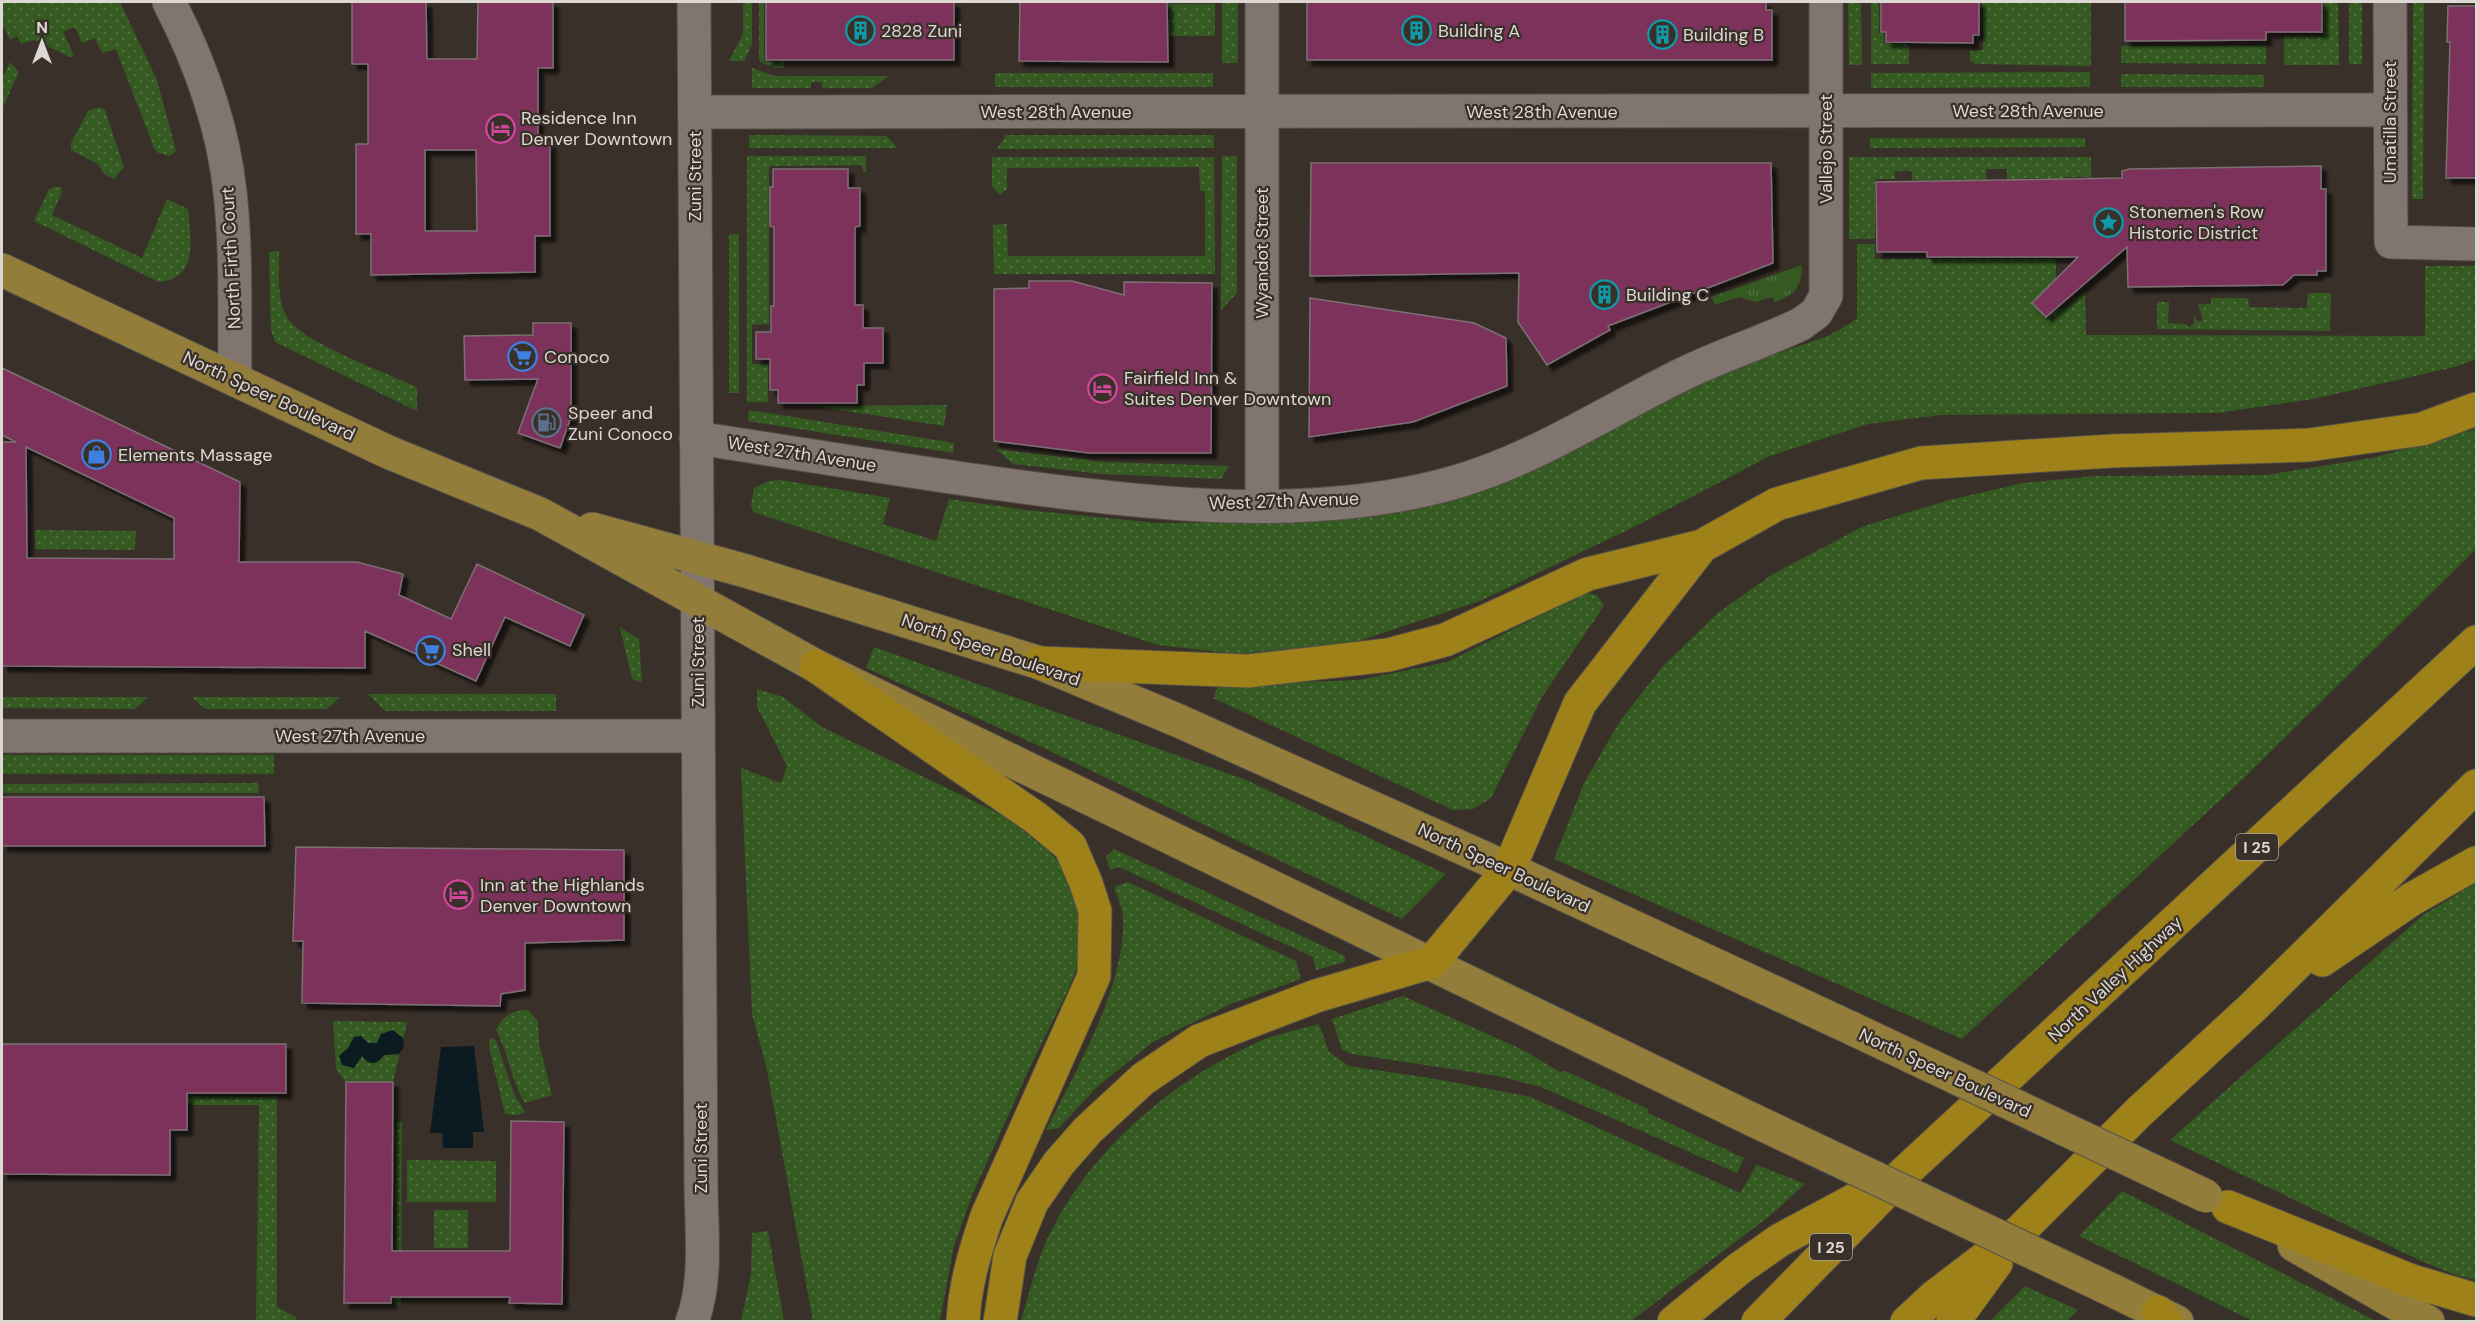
<svg xmlns="http://www.w3.org/2000/svg" width="2478" height="1323" viewBox="0 0 2478 1323" font-family="'DM Sans',sans-serif">
<style>
.grass{fill:url(#grass-dots)}
.park{fill:url(#park-tufts)}
.water{fill:#0c1a21}
.building{fill:#7d325b;stroke:#7c6f75;stroke-width:1.5;fill-rule:evenodd;filter:url(#shadow)}
.lines{fill:none;stroke-linecap:round;stroke-linejoin:round}
.minor-casing{stroke:#554e48;stroke-width:35}
.major-casing{stroke:#554e48;stroke-width:35}
.highway-casing{stroke:#554e48;stroke-width:35}
.minor{stroke:#81766f;stroke-width:33}
.major{stroke:#937d3b;stroke-width:33}
.highway{stroke:#9f8119;stroke-width:33}
.major-bridge-casing{stroke:#554e48;stroke-width:35;stroke-linecap:butt}
.major-bridge{stroke:#937d3b;stroke-width:33}
.labels{text-anchor:middle;stroke-width:4.5;stroke-linejoin:round;paint-order:stroke}
.shield{fill:#393029;stroke:#aca6a1;stroke-width:1.5}
.shield-label{font-size:16px;font-weight:bold;fill:#ded8d4}
.poi-label{font-size:18px;fill:#ded8d4;stroke:#393029;text-anchor:start}
.street-label{font-size:18px;fill:#ded8d4;stroke:#393029}
</style>
<defs>
<pattern id="grass-dots" width="8" height="8" patternUnits="userSpaceOnUse" patternTransform="scale(1.5)"><rect width="8" height="8" fill="#345a22"/><path d="M2 2h.1M6 6h.1" fill="none" stroke="#517141" stroke-width="1.8" stroke-linecap="round"/></pattern>
<pattern id="park-tufts" width="24" height="20" patternUnits="userSpaceOnUse" patternTransform="scale(1.5)"><rect width="24" height="20" fill="#345a22"/><path d="M3 7l-1-3M5 7V3M7 7l1-3M15 17l-1-3M17 17v-4M19 17l1-3" fill="none" stroke="#517141"/></pattern>
<filter id="shadow"><feDropShadow dx="5.5" dy="5.5" stdDeviation="1.5" flood-color="#0009"/></filter>
</defs>
<rect width="100%" height="100%" fill="#393029"/>
<path class="grass" d="M2,2H120L157,80L176,151L170,156L158,153L154,148L116,49L102,53L95,38L82,43L75,27L63,32L74,56L70,57L34,40L21,44L17,36L10,40L2,23Z
M743,2H752V45L744,61H729L743,34Z
M759,2H764V62H784V68H775L759,61Z
M1222,2H1238V63H1222Z
M1848,2H1861L1862,65H1849Z
M1871,2H1879V33L1884,34V43L1909,44V64H1871Z
M1983,2H2091V66L1975,64L1970,60V51L1983,50Z
M2324,2H2338L2339,65H2284V36H2324Z
M2349,2H2362V64H2349Z
M2413,2H2424L2423,199H2412Z
M1169,4H1215V36H1169Z
M2121,46H2266V64L2121,63Z
M10,62L19,72L2,109V79Z
M752,68L774,76H889L872,88H822V82H811V88H752Z
M2090,72V87L1871,88V73Z
M995,73H1213V87H995Z
M2121,74L2264,75V87H2121Z
M99,107L105,110L124,167L114,179L104,174L98,164L71,150V143L88,111Z
M749,135L887,136L897,148H749Z
M1006,135H1214V148L997,149Z
M1870,138H2085V147L1870,148Z
M747,156H866V172H863L862,165L769,166V324L752,325V364H768V402H747Z
M1222,156H1237V293L1221,310Z
M992,157H1214L1215,274H994L993,225L1007,224L1008,256H1205V191H1200L1199,167L1007,168V189L1000,195L992,186Z
M1849,157H2091V177H2064V182H2048L2047,178H2024V183H2007V169H1986V180H1912V171H1895V179H1875V239H1849Z
M54,187H61L62,192L52,215L142,258L167,199L188,209C190,240 200,277 159,282L34,221L49,189Z
M729,234H739V393H729Z
M1857,244H1875V259H2056V288L2047,308L2063,309L2085,291L2086,335L2425,336V266H2476V359L2455,367L2313,399L2217,413L1941,415L1868,424L1770,456L1636,526L1480,601L1355,642L1238,654L1158,645L753,512L751,505L754,488L769,481L781,480L890,498L883,524L936,541L949,499L1026,510L1157,523L1326,521L1391,511L1697,381L1828,336L1857,319Z
M279,251C279,273 276,301 289,320C305,343 388,374 417,387V411L275,342L271,330L269,252Z
M2308,293H2331L2330,331L2157,329V302H2169L2168,323L2186,324L2188,327L2194,324V316L2198,322L2203,320L2198,304H2211V298H2248L2249,307L2307,308Z
M947,405L944,426L821,407V406Z
M749,410L954,443L953,453L748,421Z
M2476,429V549L2245,777L1962,1039L1554,859L1584,783L1620,721L1663,666L1719,612L1773,574L1864,526L1949,500L2023,483L2095,476L2266,475L2372,458Z
M996,449L1105,462L1229,466L1221,479L1102,474L1013,464Z
M35,530L136,531L135,550L35,549Z
M1586,593L1597,595L1604,606L1542,697L1491,798L1473,809L1453,810L1213,698L1218,685L1359,680L1447,662Z
M620,627L639,639L642,683L632,679Z
M874,647L1246,780L1446,874L1402,919L1046,749L866,668Z
M757,689L783,697L822,727L1004,816L1048,850L1066,870L1075,899L1081,927V957L1068,990L1032,1063L973,1193L954,1246L940,1321H813L767,1070L752,1014L741,768L781,783L787,766L757,707Z
M368,694H556V711H385Z
M2,697H148L135,709L2,708Z
M192,697H340L327,709H205Z
M2,755H274V774H2Z
M258,783L259,793H2V784Z
M1114,849L1345,956V962L1316,970L1313,957L1119,867L1110,870L1106,857Z
M1128,882L1296,961L1301,979L1231,1004L1153,1042L1098,1086L1059,1128L1046,1130C1076,1071 1126,985 1123,918C1123,908 1117,897 1114,887Z
M2476,883V1280L2453,1274L2419,1260L2170,1140L2423,915Z
M1403,996L1523,1050L1560,1072L1566,1071L1648,1109V1113L1744,1158L1737,1173L1541,1087L1498,1076L1352,1054L1342,1050L1332,1019Z
M528,1010L538,1021L539,1043L552,1095L525,1103C511,1081 509,1054 496,1030C502,1016 512,1010 528,1010Z
M333,1021L407,1022L393,1082H346L336,1069Z
M1319,1024L1329,1052L1349,1066L1436,1079L1531,1097L1740,1193L1757,1165L1805,1184L1771,1215L1631,1321H1021C1027,1301 1032,1280 1039,1260C1074,1163 1166,1083 1258,1042C1277,1033 1299,1030 1319,1024Z
M490,1038L496,1040L514,1094L525,1112L518,1115L505,1114L489,1047Z
M2,1096L277,1097V1307L296,1317V1321H256L259,1105H34L13,1127H2Z
M396,1122H402L401,1305H395Z
M407,1160L496,1161V1202H407Z
M2122,1191L2376,1321H2253L2079,1236Z
M434,1210H468V1248H434Z
M768,1231L784,1321H741L751,1274L752,1233Z
M2025,1286L2078,1310L2067,1321H1990Z"/>
<path class="park" d="M1802,265C1802,286 1795,295 1775,302L1772,297L1755,302L1739,297L1715,305L1711,297Z"/>
<path class="water" d="M393,1030L403,1038L404,1047L399,1054L384,1055C377,1066 368,1065 362,1056L354,1068L342,1065L339,1056L348,1048L354,1037L361,1036L368,1043H377L381,1034Z
M474,1046L484,1132H473V1148H443L442,1133H430L441,1047Z"/>
<path class="building" d="M352,2H426L427,59H477L478,2H553V68H538V143H550V236H535V272L371,275V234H356V144H368V64H352ZM425,150H476L477,231H425Z
M766,2H954V60H766Z
M1020,2H1167L1168,62L1019,61Z
M1307,2H1766V10H1772V60H1307Z
M1881,2H1979V35H1973V43L1886,42V32H1881Z
M2125,2H2322V32H2266V40L2125,41Z
M2448,6H2476V178H2446L2450,42H2447Z
M1311,163H1771L1773,263L1608,326L1610,330L1547,365L1518,322L1519,273L1310,276Z
M2321,166V189H2326V271H2317V275H2294L2283,285L2128,287L2127,247L2046,317L2032,303L2078,257H1927V252H1877L1876,182L2122,178V171L2129,169Z
M773,169H848V188H860V226L855,227V305H863V328H883V363H864V385H857V403H778V390H770V359H756V332H771V306H774V227L770,226V187H773Z
M1029,281H1072L1124,295V282L1212,283L1211,453H1089L994,441V289L1029,288Z
M1310,298L1474,323L1506,338L1507,386L1413,422L1309,437Z
M533,323H571V417L560,448L518,433L538,379L465,380L464,336L533,335Z
M2,368L240,482L239,562H357L403,574L399,595L451,619L477,564L584,615L570,646L505,617L476,681L365,631V668L2,666V442H16L2,435ZM26,447L174,518V559L27,558Z
M2,797H264L265,846H2Z
M296,847L624,850V940L525,943V990L501,994L500,1006L302,1003L303,941H293Z
M2,1044H286V1093H187V1130H170V1175L2,1174Z
M346,1082H393L392,1251H510L511,1121L564,1122L562,1304L509,1303L510,1297H391V1303H344Z"/>
<g class="lines">
<defs>
<path id="minor" d="M169,2C199,60 223,126 230,192C237,254 234,318 235,380
M2390,2L2391,242L2476,244
M695,112L2390,110
M696,438C803,454 909,472 1015,486C1155,505 1307,521 1445,485C1529,463 1602,414 1679,376C1719,356 1761,343 1801,324L1816,313L1826,296V2
M1262,505V2
M2,736H698
M692,1322C708,1279 701,1228 701,1183L694,2"/>
<path id="major" d="M2,270L388,452L540,514L816,666L1751,1119
M592,529L746,571L1040,663L1179,721L1509,869L1851,1028
M2294,1245L2428,1322
M2118,1293L2177,1322"/>
<path id="highway" d="M1040,663L1248,671L1388,655L1445,640L1588,574L1702,546L1777,504L1921,463L2112,451L2309,445L2422,429L2476,409
M816,666L1036,818L1070,846L1086,883L1095,911L1094,976L987,1216C975,1251 965,1284 963,1322
M2322,960L2412,899L2476,863
M2228,1207L2412,1281L2476,1300
M2158,1312L2166,1322
M1000,1322L1010,1256L1032,1202L1059,1163L1088,1130L1143,1079L1199,1041L1316,996L1432,962L1509,869L1580,703L1702,546
M1674,1322L1740,1268L1780,1240L1873,1190
M1758,1322L1904,1173L2476,642
M1907,1322L1934,1297L2019,1232L2139,1112L2253,1007L2476,786
M1953,1322L1996,1263"/>
</defs>
<use href="#minor" class="minor-casing"/>
<use href="#major" class="major-casing"/>
<use href="#highway" class="highway-casing"/>
<use href="#minor" class="minor"/>
<use href="#major" class="major"/>
<use href="#highway" class="highway"/>
<defs>
<path id="major-bridge" d="M1851,1028L2206,1196
M1751,1119L2118,1293"/>
</defs>
<use href="#major-bridge" class="major-bridge-casing"/>
<use href="#major-bridge" class="major-bridge"/>
</g>
<defs>
<symbol id="building-ring" viewBox="-11 -11 22 22"><circle r="9.5" fill="#393029" stroke="#0f9aa8" stroke-width="1.5"/><path d="M-4-6H4V6H1V3H-1V6H-4ZM-2.5-4.3h1.7v1.8h-1.7ZM.8-4.3h1.7v1.8H.8ZM-2.5-1h1.7V.8h-1.7ZM.8-1h1.7V.8H.8Z" fill="#0f9aa8"/></symbol>
<symbol id="hotel-ring" viewBox="-11 -11 22 22"><circle r="9.5" fill="#393029" stroke="#d1479c" stroke-width="1.5"/><path d="M-6-4.5h1.5V1H6V5H4.5V3h-9V5H-6ZM-4 0a1.8 1.8 0 1 1 3.6 0ZM.5 0V-2.5h3Q6-2.5 6 0Z" fill="#d1479c"/></symbol>
<symbol id="sight-ring" viewBox="-11 -11 22 22"><circle r="9.5" fill="#393029" stroke="#0f9aa8" stroke-width="1.5"/><path d="M0-6L1.8-2.2L6-1.7L2.9 1.2L3.7 5.4L0 3.3L-3.7 5.4L-2.9 1.2L-6-1.7L-1.8-2.2Z" fill="#0f9aa8"/></symbol>
<symbol id="supermarket-ring" viewBox="-11 -11 22 22"><circle r="9.5" fill="#393029" stroke="#3f7fe0" stroke-width="1.5"/><path d="M-6-5.5h2.5l.6 2H6L4.5 2H-2.5L-4.4-4H-6ZM-1.5 3.2a1.3 1.3 0 1 0 .1 0ZM3 3.2a1.3 1.3 0 1 0 .1 0Z" fill="#3f7fe0"/></symbol>
<symbol id="fuel-ring" viewBox="-11 -11 22 22"><circle r="9.5" fill="#393029" stroke="#5c6f8a" stroke-width="1.5"/><path d="M-5.5-6h7V0h2V4h1.3V-2.5L3-4.5l.8-.8L6-3V5H2.5V1h-1V6h-7ZM-4.2-4.7v3.2H.2V-4.7Z" fill="#5c6f8a"/></symbol>
<symbol id="shop-ring" viewBox="-11 -11 22 22"><circle r="9.5" fill="#393029" stroke="#3f7fe0" stroke-width="1.5"/><path d="M-5-2.5h2.3a2.7 3.5 0 0 1 5.4 0H5L5.5 6h-11ZM-1.5-2.5h3a1.5 2.3 0 0 0-3 0Z" fill="#3f7fe0"/></symbol>
</defs>
<g fill-rule="evenodd">
<use href="#building-ring" x="844" y="14" width="33" height="33"/>
<use href="#building-ring" x="1400" y="14" width="33" height="33"/>
<use href="#building-ring" x="1646" y="18" width="33" height="33"/>
<use href="#hotel-ring" x="484" y="112" width="33" height="33"/>
<use href="#sight-ring" x="2092" y="206" width="33" height="33"/>
<use href="#building-ring" x="1588" y="278" width="33" height="33"/>
<use href="#supermarket-ring" x="506" y="340" width="33" height="33"/>
<use href="#hotel-ring" x="1086" y="372" width="33" height="33"/>
<use href="#fuel-ring" x="530" y="406" width="33" height="33"/>
<use href="#shop-ring" x="80" y="438" width="33" height="33"/>
<use href="#supermarket-ring" x="414" y="634" width="33" height="33"/>
<use href="#hotel-ring" x="442" y="878" width="33" height="33"/>
</g>
<g class="labels">
<g class="shield">
<rect x="2236" y="834" width="42" height="26" rx="4.5"/>
<rect x="1810" y="1234" width="42" height="26" rx="4.5"/>
</g>
<g class="shield-label">
<text x="2257" y="853">I 25</text>
<text x="1831" y="1253">I 25</text>
</g>
<g class="poi-label">
<text x="881" y="37">2828 Zuni</text>
<text x="1438" y="37">Building A</text>
<text x="1683" y="41">Building B</text>
<text x="521" y="124">Residence Inn<tspan x="521" dy="21">Denver Downtown</tspan></text>
<text x="2129" y="218">Stonemen's Row<tspan x="2129" dy="21">Historic District</tspan></text>
<text x="1626" y="301">Building C</text>
<text x="544" y="363">Conoco</text>
<text x="1124" y="384">Fairfield Inn &amp;<tspan x="1124" dy="21">Suites Denver Downtown</tspan></text>
<text x="568" y="419">Speer and<tspan x="568" dy="21">Zuni Conoco</tspan></text>
<text x="118" y="461">Elements Massage</text>
<text x="452" y="656">Shell</text>
<text x="480" y="891">Inn at the Highlands<tspan x="480" dy="21">Denver Downtown</tspan></text>
</g>
<g class="street-label">
<text x="2028" y="117">West 28th Avenue</text>
<text x="1056" y="118">West 28th Avenue</text>
<text x="1542" y="118">West 28th Avenue</text>
<text transform="translate(2390 122) rotate(-90)" y="6">Umatilla Street</text>
<text transform="translate(1826 149) rotate(-90)" y="6">Vallejo Street</text>
<text transform="translate(695 176) rotate(-90)" y="6">Zuni Street</text>
<text transform="translate(1262 253) rotate(-90)" y="6">Wyandot Street</text>
<text transform="translate(231 258) rotate(-93)" y="6">North Firth Court</text>
<text transform="translate(269 396) rotate(25)" y="6">North Speer Boulevard</text>
<text transform="translate(802 454) rotate(9)" y="6">West 27th Avenue</text>
<text transform="translate(1284 501) rotate(-2)" y="6">West 27th Avenue</text>
<text transform="translate(991 650) rotate(19)" y="6">North Speer Boulevard</text>
<text transform="translate(698 662) rotate(-90)" y="6">Zuni Street</text>
<text x="350" y="742">West 27th Avenue</text>
<text transform="translate(1504 868) rotate(25)" y="6">North Speer Boulevard</text>
<text transform="translate(2115 979) rotate(-43)" y="6">North Valley Highway</text>
<text transform="translate(1945 1073) rotate(25)" y="6">North Speer Boulevard</text>
<text transform="translate(701 1148) rotate(-90)" y="6">Zuni Street</text>
</g>
</g>
<rect width="2478" height="1323" fill="none" stroke="#ded8d4" stroke-width="6"/>
<g transform="translate(42 42)" stroke="#393029" stroke-width="4.5" paint-order="stroke">
<path d="M0-4.5L10 22L0 15L-10 22Z" fill="#ded8d4"/>
<text y="-9" font-size="16" font-weight="bold" text-anchor="middle" fill="#ded8d4">N</text>
</g>
</svg>
